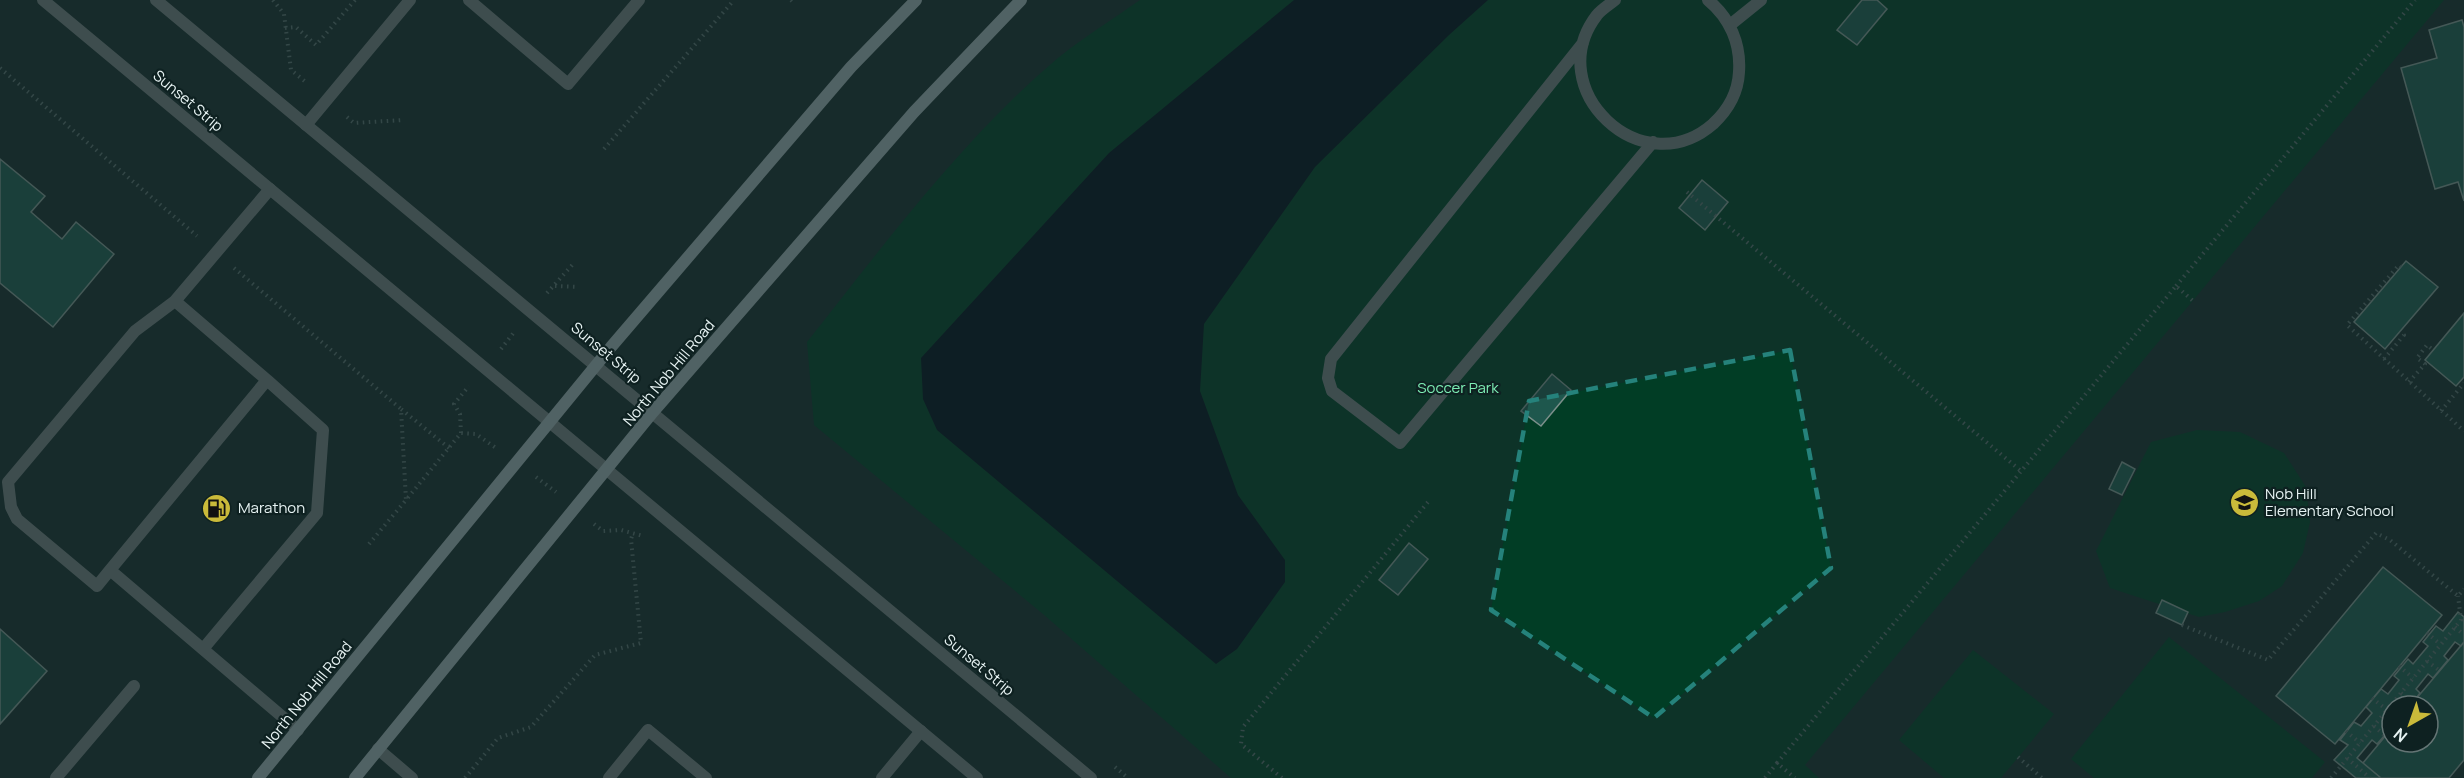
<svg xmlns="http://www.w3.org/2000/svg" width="2464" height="778" viewBox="0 0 2464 778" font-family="Manrope,sans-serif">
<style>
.green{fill:#013d25}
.water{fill:#000e1b}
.building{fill:#1e574d;stroke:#7b8f8a;stroke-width:1.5}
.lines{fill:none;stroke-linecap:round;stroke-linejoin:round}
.path{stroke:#566868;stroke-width:4;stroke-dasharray:1.5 4.5;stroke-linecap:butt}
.service{stroke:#6e7779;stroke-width:12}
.tertiary{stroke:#6e7779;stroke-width:12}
.secondary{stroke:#96a4a8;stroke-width:12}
.marked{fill:none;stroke:#25827b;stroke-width:4.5;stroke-dasharray:12 8;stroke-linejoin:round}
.labels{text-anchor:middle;stroke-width:4.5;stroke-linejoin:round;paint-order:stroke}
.street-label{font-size:15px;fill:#e7f3f3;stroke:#0e2121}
.park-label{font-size:15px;fill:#7dedb4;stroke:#0e2121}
.poi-label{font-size:15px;fill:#e7f3f3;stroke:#0e2121;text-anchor:start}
</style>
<rect width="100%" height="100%" fill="#172b2b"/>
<path class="green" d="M1140,0H2444L1805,765L1819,778H1231L1043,614L814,425L807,342C883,246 964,137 1058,58C1084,37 1113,19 1140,0Z
M2197,430L2240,432L2284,453L2306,487L2310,522L2303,553L2282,586L2259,601L2225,612L2199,617L2110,588L2096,551L2151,442Z
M2169,637L2325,762L2312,778H2094L2071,759Z
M1973,650L2054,714L2001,778H1944L1899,740Z"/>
<path class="water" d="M1294,0H1488L1449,35L1315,167L1204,324L1200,391L1238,495L1285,560V582L1237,649L1216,664L937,430L923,399L921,358L1109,153Z"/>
<path class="building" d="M1862,0H1877L1887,9L1857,45L1837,30Z
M2462,20L2464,27V201L2458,182L2435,189L2401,68L2437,58L2429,30Z
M0,159L45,196L31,212L62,239L76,222L114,254L53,327L0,283Z
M1702,180L1728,202L1705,230L1679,208Z
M2406,261L2438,287L2385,349L2354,322Z
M2464,313V377L2456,386L2425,360Z
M1552,374L1571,390L1541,426L1521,411Z
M2122,462L2135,469L2122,495L2109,489Z
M1409,543L1428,559L1398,595L1379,580Z
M2383,567L2442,615L2335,744L2276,696Z
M2162,600L2188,612L2182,625L2156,613Z
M2458,612L2464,617V642L2461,646L2455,642L2444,656L2448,660L2433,678L2428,674L2416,689L2420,693L2410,706H2392V716L2388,721L2392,727L2377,744L2372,740L2357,758L2381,778H2356L2334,760L2348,745L2340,740L2354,722L2361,726L2372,713L2366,707L2381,689L2388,694L2399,680L2394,676L2408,659L2413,664L2428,646L2423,642L2436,626L2443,631Z
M0,629L47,671L0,724Z
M2464,642V760L2449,778H2381L2363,763L2392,728V742H2428V706H2410Z"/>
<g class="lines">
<path class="path" d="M273,0L284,14L291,70L307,83
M791,0L794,3
M285,28L296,27L316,45L355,0
M0,68L197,236
M347,117L354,123L403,120
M604,149L734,0
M1687,192L2021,471
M2401,267L2399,265L2347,325L2464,431
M234,268L401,409
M555,286L578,287
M2176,286L2415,0
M547,293L574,263
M501,349L515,331
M2384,359L2404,335L2400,332
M2409,382L2425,364L2417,358L2427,345L2433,350
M2441,411L2464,383
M461,433L460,414L454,404L469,386
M449,448L401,409L406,500L461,433L476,434L496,448
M536,477L556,492
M594,524L603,531L621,530L643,536
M369,544L406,500
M2182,625L2268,660L2376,533L2390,540L2458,596L2464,589
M2455,627L2464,635
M2427,633L2440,644
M2427,661L2440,671
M2399,666L2413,678
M2401,693L2412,704
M2372,698L2387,710
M2374,726L2385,736
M2346,731L2360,743
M2018,757L2042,778
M2347,758L2370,778
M1777,763L2176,286L2193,301
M1115,767L1128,778
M465,778L498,738L531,727L595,655L641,643L631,539L633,533
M1282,778L1241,744L1243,727L1428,502
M1765,778L1777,763L1795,778
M2331,778L2461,620L2458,596"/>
<path class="service" d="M469,0L568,84L639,0
M1615,0C1609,5 1602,9 1597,15C1540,89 1642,186 1713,124C1728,110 1738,93 1739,72C1741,44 1730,18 1708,0
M1730,25L1761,0
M1583,43L1331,359L1328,378L1332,391L1400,443L1653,142
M306,125L410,0
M270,189L175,301L267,380L110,570L298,730
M110,570L97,586L17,519L11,507L8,482L135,331L175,301
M203,649L317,513L323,430L267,380
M378,749L412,778
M56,778L134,686
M609,778L648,730L706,778
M882,778L921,731"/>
<path class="tertiary" d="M43,0L977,778
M156,0L1091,778"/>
<path class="secondary" d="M258,778L611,347L851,67L916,0
M355,778L653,412L914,112L1021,0"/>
</g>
<path d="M0 0H2464V778H0ZM1790,350L1831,568L1654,718L1491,610L1529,401Z" fill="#172b2b" fill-opacity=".55" fill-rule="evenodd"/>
<path class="marked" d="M1790,350L1831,568L1654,718L1491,610L1529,401Z"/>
<defs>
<symbol id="school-disc" viewBox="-11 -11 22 22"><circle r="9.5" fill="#caba3a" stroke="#0e2121"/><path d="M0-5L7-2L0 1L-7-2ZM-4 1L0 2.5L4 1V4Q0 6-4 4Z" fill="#111"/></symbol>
<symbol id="fuel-disc" viewBox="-11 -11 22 22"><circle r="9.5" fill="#caba3a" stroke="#0e2121"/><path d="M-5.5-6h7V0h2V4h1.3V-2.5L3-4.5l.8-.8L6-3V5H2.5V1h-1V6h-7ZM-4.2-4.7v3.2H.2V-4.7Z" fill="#111"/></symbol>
</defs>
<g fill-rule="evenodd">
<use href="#school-disc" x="2228" y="486" width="33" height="33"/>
<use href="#fuel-disc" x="200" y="492" width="33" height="33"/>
</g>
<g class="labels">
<g class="street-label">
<text transform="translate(188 101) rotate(40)" y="5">Sunset Strip</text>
<text transform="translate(606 353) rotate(40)" y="5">Sunset Strip</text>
<text transform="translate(669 373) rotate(-50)" y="5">North Nob Hill Road</text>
<text transform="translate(979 665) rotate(40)" y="5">Sunset Strip</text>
<text transform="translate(307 695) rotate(-51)" y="5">North Nob Hill Road</text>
</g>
<g class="park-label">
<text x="1458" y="393">Soccer Park</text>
</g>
<g class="poi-label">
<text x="2265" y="499">Nob Hill<tspan x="2265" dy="17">Elementary School</tspan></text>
<text x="238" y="513">Marathon</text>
</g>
</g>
<g transform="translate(2410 724) rotate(220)"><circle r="28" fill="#0e2121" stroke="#657575" stroke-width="1.5"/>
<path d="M0-4.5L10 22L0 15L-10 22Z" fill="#caba3a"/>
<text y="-9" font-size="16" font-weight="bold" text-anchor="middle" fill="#e7f3f3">N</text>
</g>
</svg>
